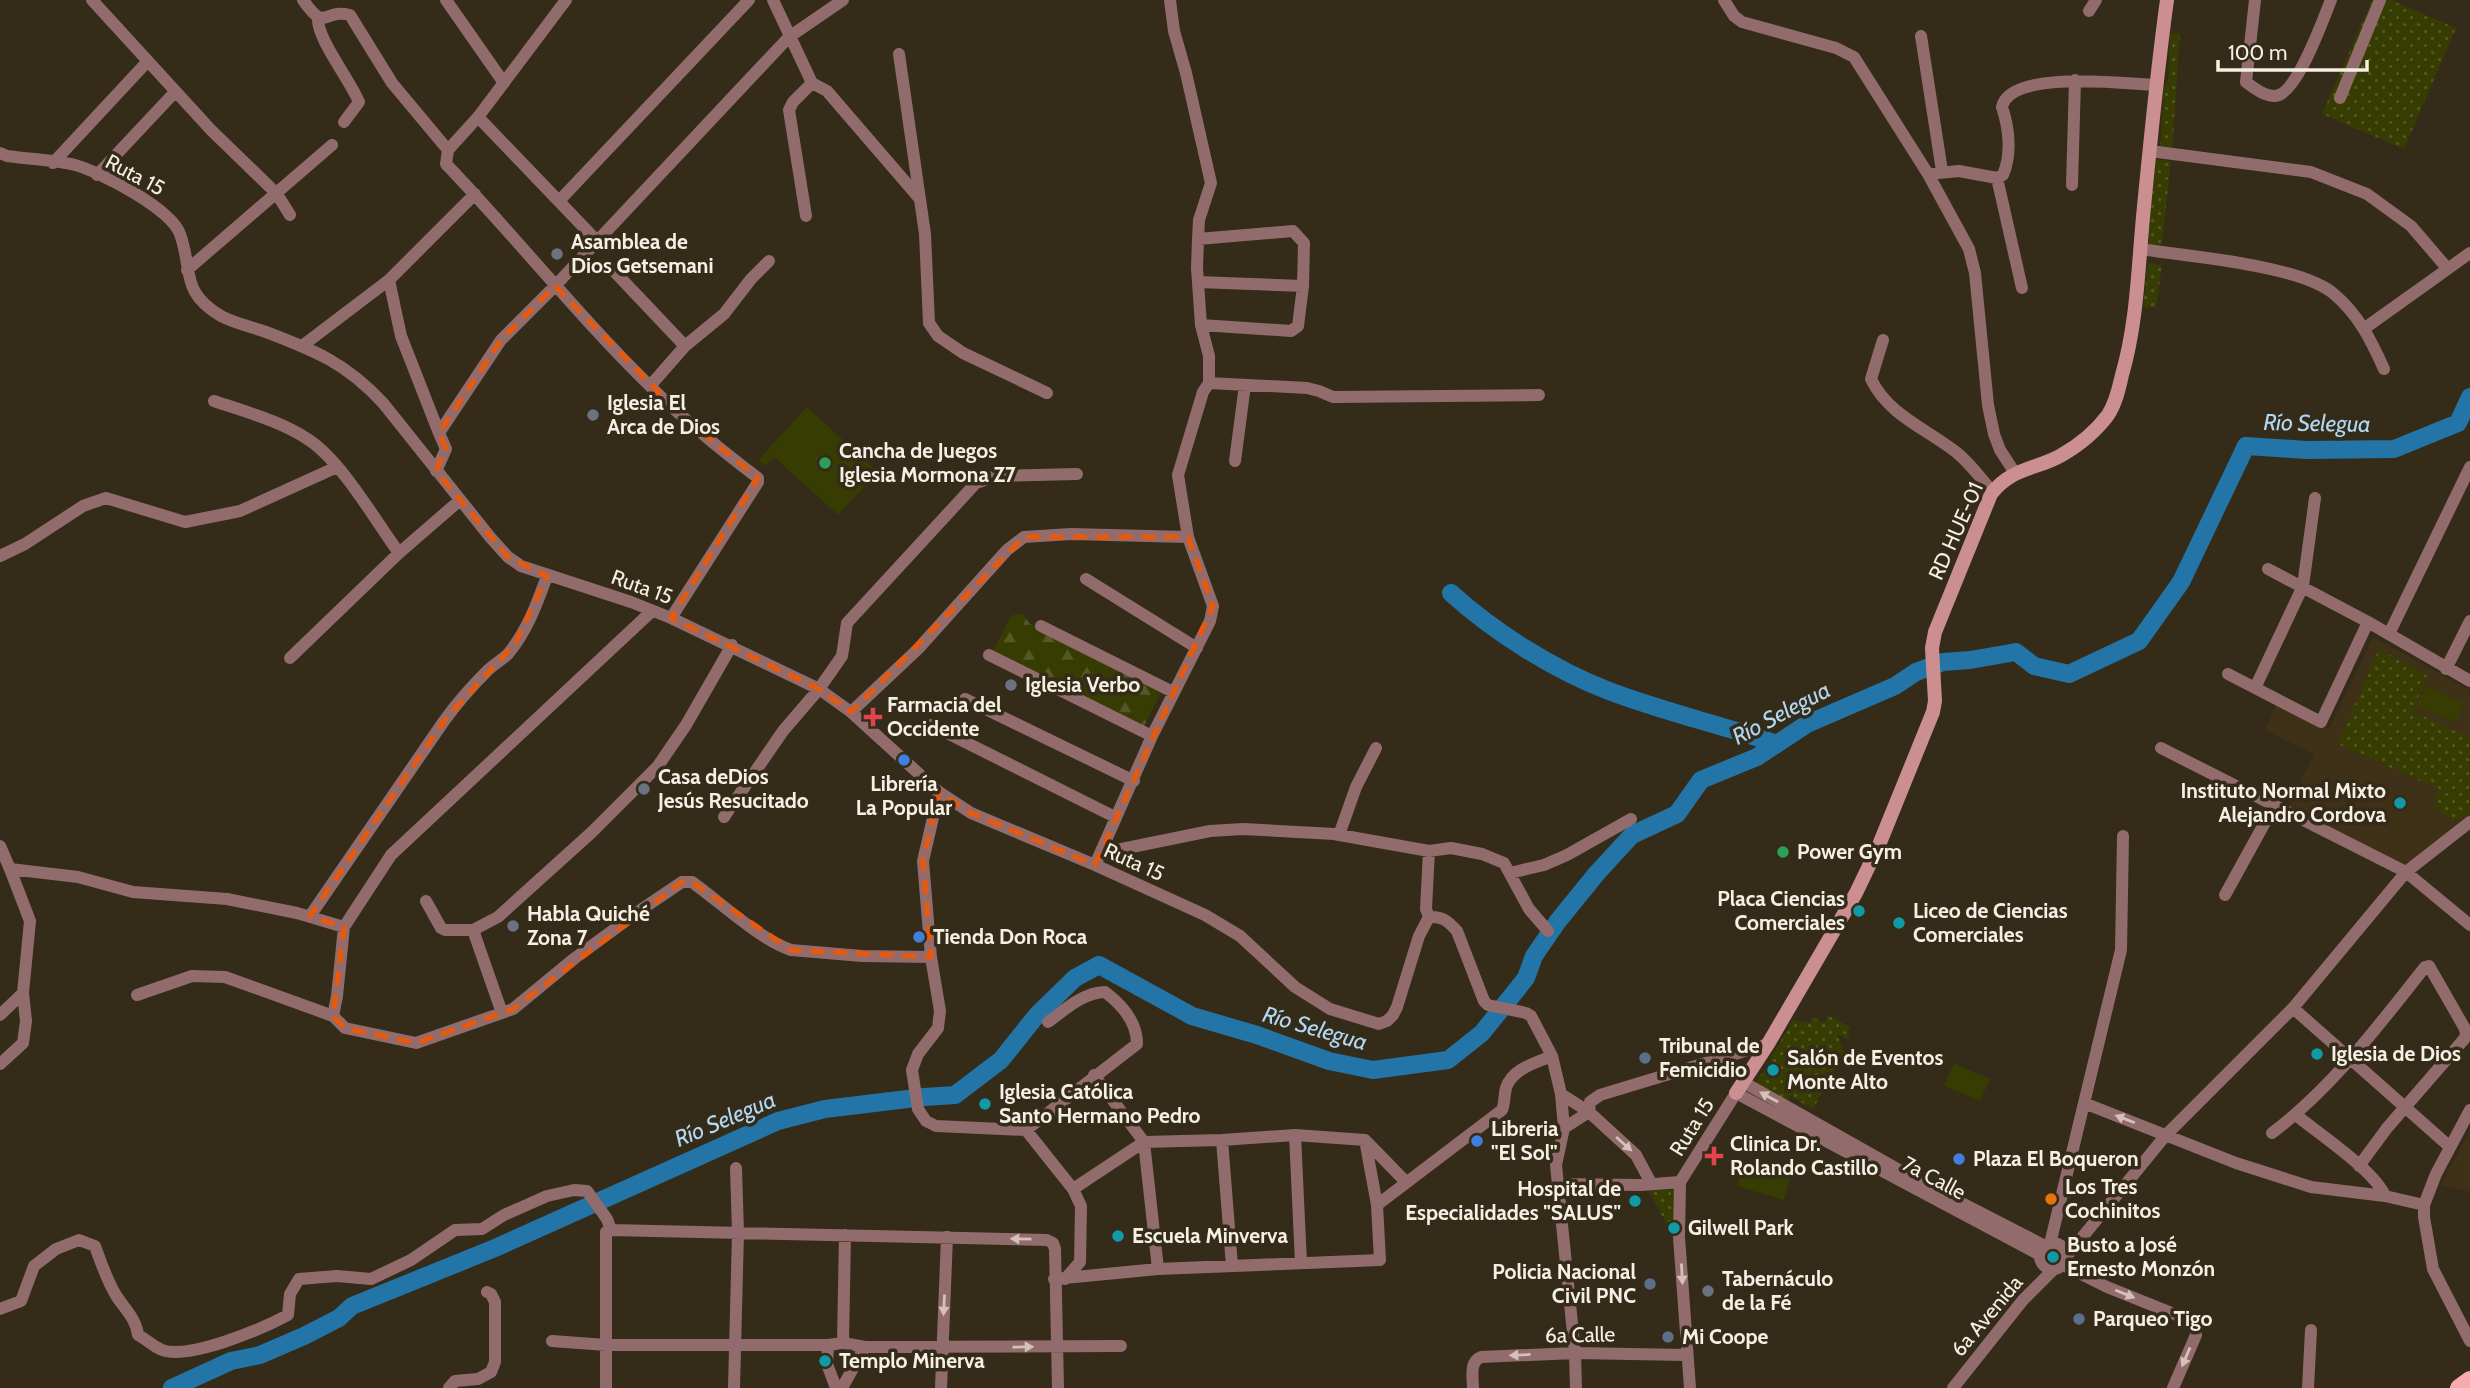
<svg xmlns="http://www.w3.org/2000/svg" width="2470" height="1388" viewBox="0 0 2470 1388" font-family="Cabin,sans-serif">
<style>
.built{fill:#3e3118}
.grass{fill:url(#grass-dots)}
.forest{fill:url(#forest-firs)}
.garden{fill:#363c02}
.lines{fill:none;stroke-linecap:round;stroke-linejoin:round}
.river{stroke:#2275a6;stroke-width:18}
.street{stroke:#926c6d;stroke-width:12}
.secondary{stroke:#cc8f91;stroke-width:14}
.primary{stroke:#f8aaad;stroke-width:18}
.oneway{fill:#d3c1ba}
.marked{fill:none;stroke:#e8590c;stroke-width:5;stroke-dasharray:14 9;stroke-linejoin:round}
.worship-dot{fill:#6b7280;stroke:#342b19;stroke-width:2.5}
.leisure-dot{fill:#2e9e5b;stroke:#342b19;stroke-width:2.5}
.health-dot{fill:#e0444e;stroke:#342b19;stroke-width:2.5}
.shop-dot{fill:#3f7fe0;stroke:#342b19;stroke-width:2.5}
.culture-dot{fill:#0f9aa8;stroke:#342b19;stroke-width:2.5}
.service-dot{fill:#5c6f8a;stroke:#342b19;stroke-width:2.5}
.food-dot{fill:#e8710a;stroke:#342b19;stroke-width:2.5}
.labels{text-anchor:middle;stroke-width:7;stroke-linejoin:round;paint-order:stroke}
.street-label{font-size:21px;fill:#f6efe4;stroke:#342b19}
.poi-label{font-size:21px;font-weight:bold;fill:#f6efe4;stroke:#342b19;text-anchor:start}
.water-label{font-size:23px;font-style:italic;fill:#b1d7f3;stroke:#342b19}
</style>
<defs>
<pattern id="grass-dots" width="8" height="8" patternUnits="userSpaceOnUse" patternTransform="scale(1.75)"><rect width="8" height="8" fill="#363c02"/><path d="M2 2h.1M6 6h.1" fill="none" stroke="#545827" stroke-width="1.8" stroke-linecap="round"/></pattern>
<pattern id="forest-firs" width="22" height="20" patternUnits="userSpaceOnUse" patternTransform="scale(1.75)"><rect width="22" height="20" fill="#363c02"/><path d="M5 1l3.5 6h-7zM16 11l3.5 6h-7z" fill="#545827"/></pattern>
</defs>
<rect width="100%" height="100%" fill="#342b19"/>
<path class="built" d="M2373,637L2470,690V822L2404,865L2287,808L2314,754L2265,730L2276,705L2329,729Z
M2470,1130V1192L2441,1185Z"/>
<path class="grass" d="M2372,0H2391L2456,28L2404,149L2322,114Z
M2170,33L2180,34L2172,150L2160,149L2164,87L2168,81Z
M2155,159L2171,161L2161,252L2146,250Z
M2148,263L2162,265L2156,308L2143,307Z
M2379,649L2428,676L2412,711L2470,738V811L2454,821L2434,807L2439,789L2338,744Z
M1828,1015L1850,1027L1847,1032L1850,1034L1848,1039L1837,1034L1844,1052L1813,1109L1790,1096L1787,1102L1755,1085L1793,1020L1810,1023L1813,1017L1824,1023Z
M1676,1186V1234L1670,1231L1648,1189Z"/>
<path class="forest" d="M1017,614H1023L1030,624L1163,689L1143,728L992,654L1011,616Z"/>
<path class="garden" d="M807,407L878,472L838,515L774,457L765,466L758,460Z
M2426,686L2464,703L2456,723L2417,706Z
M1954,1063L1990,1079L1980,1101L1944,1086Z
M1743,1165L1790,1179L1784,1200L1737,1186Z"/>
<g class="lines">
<path class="river" d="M1451,593C1494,632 1554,670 1609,691C1664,712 1722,725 1777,744
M172,1388L231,1361L260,1355L304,1336L339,1318L352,1306L495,1248L778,1121L825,1109L924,1097L955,1095L1001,1060L1037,1015L1075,978L1099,965L1192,1016L1257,1035L1329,1061L1373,1070L1448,1060L1482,1033L1526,978L1534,956L1558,921L1597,873L1632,835L1677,814L1701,780L1757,757L1807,724L1895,686L1916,672L1943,662L1970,660L2016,652L2034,666L2069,674L2139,641L2181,582L2246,446L2307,450L2394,449L2458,423L2470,397"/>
<path class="street" d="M92,0L211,130L277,194L290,215
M303,0C327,34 322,8 350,15L392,83L448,150
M446,0L504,83
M566,0L478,117L448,150L446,164C516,237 579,317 652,388C685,421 721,450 758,478V482L671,618
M773,0L812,83L827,91L920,199
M1724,0L1734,16L1742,22L1836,48L1854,57L1928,174L1969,249L1975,273L1988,405L1994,434L2000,450L2015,473
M2255,0L2246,82C2254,88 2264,96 2275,96C2297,95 2323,19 2331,0
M2089,11L2096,0
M318,18C316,37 350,80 359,102L344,122
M1921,36L1942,171
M899,54L925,234L929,323L938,336L963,353L1047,393
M2340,98L2380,0
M478,117L597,241
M2150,151L2311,172L2367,194L2411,226L2447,268
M0,153L7,156C27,159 56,160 75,165C101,172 171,209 180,234C193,270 180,292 221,316C234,323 252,327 266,332C316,351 346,363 383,403L490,537L508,557L521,566L631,602L671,618L819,689L851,712L939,792L971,813L1095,865L1205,915L1240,936L1295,987L1330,1009L1379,1024L1387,1021L1393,1015L1397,1007L1419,936L1429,917C1442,916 1448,921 1457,931L1484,1001L1488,1005L1526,1013L1531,1016L1552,1056L1561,1094L1564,1128L1556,1165L1575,1353L1576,1388
M53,163L147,62
M1928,174L1959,171L1997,178L2003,175C2012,154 2009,128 2002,107C2010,69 2125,84 2155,85
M97,175L175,92
M1997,178L2022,288
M2072,185L2075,80
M559,201L749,0
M806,216L789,110L793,102L812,83
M2140,249C2187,256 2300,265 2334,294C2358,314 2371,340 2384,369
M187,270L332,145
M613,270L685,346
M389,280L401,336L439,433
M1198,282L1303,286L1304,243L1293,231L1198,239
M1201,325L1291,331L1298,326L1303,286
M2365,328L2470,253
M1883,340L1871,379C1888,415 1927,429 1956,452C1970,463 1981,479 1993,492
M302,346L389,280L475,194
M1209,383L1307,388L1319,391L1333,397L1539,395
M650,386L685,346L724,314L751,279L769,261
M214,401C246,412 281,421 309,440C342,462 375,520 399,553
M1235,461L1245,385
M436,471L446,449L439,433L501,340L555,286L789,37L843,0
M0,556L25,544L83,506L106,498L185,522L240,511L337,467
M2268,569L2368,622L2470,681
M1086,579L1197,648
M1041,626L1173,692
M2389,634L2470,467
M989,655L1152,736
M290,658L399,553L459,501
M2446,669L2470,621
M2228,674L2321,722L2368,622
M2255,688L2303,586L2315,498
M965,699L1134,781
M851,712L918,649L1007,550L1024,537L1071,534L1188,537
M931,725L1115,817
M2161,748L2406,872L2470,925
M939,792L923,861L931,957L940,1011L938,1028L918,1054L912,1070L918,1109L926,1121L936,1126L1026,1130L1137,1044C1137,1022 1121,1004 1105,992C1082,993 1066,1009 1048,1022
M724,817L783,731L819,689L842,656L847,623L976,483L996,476L1077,474
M1339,835L1356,787L1376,748
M0,846L10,869L78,877L133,892L227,899L297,913L344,927
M1102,853L1210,831L1243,829L1334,834L1429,851L1451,848L1482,854L1504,863L1529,909L1548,931
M1095,865L1152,736L1210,621L1213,606L1188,537L1178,475L1203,392L1209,383V356L1201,325L1197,268L1198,239L1199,220L1211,183L1186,73L1174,31L1170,0
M1510,873L1544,865L1567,855L1631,819
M2225,895L2274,806
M426,901L441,928L445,930H473L498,917L592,832L658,766L686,725L732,645
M310,916L444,721C457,703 471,687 487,671C493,665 502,660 508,654C527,631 537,604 547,576
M1429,917L1426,909L1429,851
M473,930L502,1013
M137,995L192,976L225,977L333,1016L345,1028L416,1043L513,1009L575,958L642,909L682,882H692C720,902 759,939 791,950L862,956L931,957
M2293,1008L2450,1147
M0,1015L23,993
M333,1016L337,996L344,927L391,855L652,611
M0,1064L23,1043L26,1021L23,993L30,921L10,869
M1094,1075L1144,1142L1158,1269
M1743,1082L1915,1179L2045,1246
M1561,1094L1589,1112L1636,1155L1651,1183
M2084,1103L2236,1163L2311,1187L2385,1196L2424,1205
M2470,1110L2436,1174L2424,1205V1217L2433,1269L2470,1341
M2296,1115C2319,1134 2374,1170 2385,1196
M1564,1128L1589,1112L1590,1102L1600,1095L1768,1044
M1026,1130L1073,1189L1081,1206L1080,1262L1065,1279
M2272,1133C2333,1087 2378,1026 2425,967L2429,966L2464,1027L2466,1032L2465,1038L2387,1128L2359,1166
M1295,1135L1301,1263
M1222,1140L1232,1266
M1680,1182L1736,1093L2040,1255
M1680,1182L1679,1237L1690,1388
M1558,1184L1641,1185L1680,1182
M1073,1189L1144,1142L1222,1140L1295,1135L1365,1140L1405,1181
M1377,1205L1502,1110C1505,1103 1504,1095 1506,1088C1512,1069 1535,1063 1552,1056
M2040 1256a13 13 0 1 1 26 0a13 13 0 1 1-26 0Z
M2050,1244L2121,950L2123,836
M2066,1257L2166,1135L2293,1008L2406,872L2470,822
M2063,1265L2107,1287L2189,1320L2195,1326L2196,1335L2173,1388
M1054,1279L1158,1269L1380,1260L1377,1205L1365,1140
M0,1309L21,1301L34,1266L56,1249L79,1240L95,1246C101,1263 107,1281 117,1297C126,1310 136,1319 138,1335C146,1339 154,1347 162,1350C189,1360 262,1329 288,1315L290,1294L299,1279L337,1276L371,1279L411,1260L455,1230L482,1229L504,1215L547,1196L574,1190L587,1191L607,1219L611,1230
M552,1341L606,1345H828
M843,1343L845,1235
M865,1347L1121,1346
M449,1388L455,1381L478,1379L491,1372L495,1362V1302L491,1294L487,1292
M606,1388V1232L611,1230L1047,1240L1053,1243L1055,1249L1058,1388
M734,1388L738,1233L736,1168
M836,1388L827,1364L828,1345L843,1343L865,1347L842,1388
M941,1388L947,1237
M1473,1388C1473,1377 1469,1362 1481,1357L1575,1353L1686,1355
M1953,1388L2023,1300L2053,1270
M2308,1388L2311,1330"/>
<path class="secondary" d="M1736,1093L1768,1044L1856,893L1879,845L1933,712L1935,701L1932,648L1935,632L1991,494C2011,468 2034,470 2060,456C2078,446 2096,431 2108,415C2116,403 2119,388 2122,375C2137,323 2138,270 2143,217C2150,144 2157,72 2167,0"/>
<path class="primary" d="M2459,1388L2470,1380"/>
</g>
<defs><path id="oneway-solid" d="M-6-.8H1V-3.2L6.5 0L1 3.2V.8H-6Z" transform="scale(1.75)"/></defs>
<g class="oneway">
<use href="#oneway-solid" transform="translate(1769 1097) rotate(-151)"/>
<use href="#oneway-solid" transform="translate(2125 1119) rotate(-159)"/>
<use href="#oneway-solid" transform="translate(1624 1144) rotate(42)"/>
<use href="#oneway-solid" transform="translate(1021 1239) rotate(-179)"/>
<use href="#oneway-solid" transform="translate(1682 1274) rotate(87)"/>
<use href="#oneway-solid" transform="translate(2125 1294) rotate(22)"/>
<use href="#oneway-solid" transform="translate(944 1305) rotate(93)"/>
<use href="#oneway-solid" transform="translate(1023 1347) rotate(-1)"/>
<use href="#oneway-solid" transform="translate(1520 1355) rotate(177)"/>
<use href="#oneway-solid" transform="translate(2186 1357) rotate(113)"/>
</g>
<path class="marked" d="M555,286L683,417L758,478L671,618L819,689L851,712L1024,537H1188L1213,606L1095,865L971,813L939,792L923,861L931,957L791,950L692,882H682L513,1009L416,1043L345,1028L333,1016L344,927L310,916L444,721L516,642L547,576L508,557L436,471L446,449L439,433L501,340Z"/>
<g class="worship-dot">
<circle cx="557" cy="254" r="7"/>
<circle cx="593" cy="415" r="7"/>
<circle cx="1011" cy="685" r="7"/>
<circle cx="644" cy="789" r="7"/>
<circle cx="513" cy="926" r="7"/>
<circle cx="1708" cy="1291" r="7"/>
</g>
<g class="leisure-dot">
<circle cx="825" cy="463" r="7"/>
<circle cx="1783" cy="852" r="7"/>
</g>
<g class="health-dot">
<path d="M869.5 706.5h7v7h7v7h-7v7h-7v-7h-7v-7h7z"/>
<path d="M1710.5 1145.5h7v7h7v7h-7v7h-7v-7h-7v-7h7z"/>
</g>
<g class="shop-dot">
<circle cx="904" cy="760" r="7"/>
<circle cx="919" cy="937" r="7"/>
<circle cx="1477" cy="1141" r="7"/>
<circle cx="1959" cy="1159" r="7"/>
</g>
<g class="culture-dot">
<circle cx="2400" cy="803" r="7"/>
<circle cx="1859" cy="911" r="7"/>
<circle cx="1899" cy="923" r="7"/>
<circle cx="2317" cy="1054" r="7"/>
<circle cx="1773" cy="1070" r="7"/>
<circle cx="985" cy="1104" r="7"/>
<circle cx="1635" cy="1201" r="7"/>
<circle cx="1674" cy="1228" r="7"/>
<circle cx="1118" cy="1236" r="7"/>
<circle cx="2053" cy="1257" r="7"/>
<circle cx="825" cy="1361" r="7"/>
</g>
<g class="service-dot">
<circle cx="1645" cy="1058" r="7"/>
<circle cx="1650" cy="1284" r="7"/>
<circle cx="2079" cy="1319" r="7"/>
<circle cx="1668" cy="1337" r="7"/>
</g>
<circle class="food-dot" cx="2051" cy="1199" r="7"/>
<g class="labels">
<g class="street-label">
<text transform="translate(135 175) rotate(28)" y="7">Ruta 15</text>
<text transform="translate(1956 531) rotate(-66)" y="7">RD HUE-01</text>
<text transform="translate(642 587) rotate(20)" y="7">Ruta 15</text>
<text transform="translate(1134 862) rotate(24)" y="7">Ruta 15</text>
<text transform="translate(1692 1127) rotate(-58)" y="7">Ruta 15</text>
<text transform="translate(1934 1178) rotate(28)" y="7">7a Calle</text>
<text transform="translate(1987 1316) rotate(-50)" y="7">6a Avenida</text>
<text transform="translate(1580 1335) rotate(-1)" y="7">6a Calle</text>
</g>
<g class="poi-label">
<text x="571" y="249">Asamblea de<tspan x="571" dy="24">Dios Getsemani</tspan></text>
<text x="607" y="410">Iglesia El<tspan x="607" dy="24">Arca de Dios</tspan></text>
<text x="839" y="458">Cancha de Juegos<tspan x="839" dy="24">Iglesia Mormona Z7</tspan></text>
<text x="1025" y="692">Iglesia Verbo</text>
<text x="887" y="712">Farmacia del<tspan x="887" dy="24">Occidente</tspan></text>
<text x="658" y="784">Casa deDios<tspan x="658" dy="24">Jesús Resucitado</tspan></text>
<text x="904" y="791" text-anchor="middle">Librería<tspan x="904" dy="24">La Popular</tspan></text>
<text x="2386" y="798" text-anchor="end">Instituto Normal Mixto<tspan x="2386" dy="24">Alejandro Cordova</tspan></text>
<text x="1797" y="859">Power Gym</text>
<text x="1845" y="906" text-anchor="end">Placa Ciencias<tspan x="1845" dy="24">Comerciales</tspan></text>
<text x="1913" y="918">Liceo de Ciencias<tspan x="1913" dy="24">Comerciales</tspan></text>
<text x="527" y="921">Habla Quiché<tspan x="527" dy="24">Zona 7</tspan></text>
<text x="933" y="944">Tienda Don Roca</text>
<text x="1659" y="1053">Tribunal de<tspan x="1659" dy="24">Femicidio</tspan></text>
<text x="2331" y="1061">Iglesia de Dios</text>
<text x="1787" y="1065">Salón de Eventos<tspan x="1787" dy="24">Monte Alto</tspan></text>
<text x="999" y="1099">Iglesia Católica<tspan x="999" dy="24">Santo Hermano Pedro</tspan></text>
<text x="1491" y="1136">Libreria<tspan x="1491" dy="24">"El Sol"</tspan></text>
<text x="1730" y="1151">Clinica Dr.<tspan x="1730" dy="24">Rolando Castillo</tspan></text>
<text x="1973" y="1166">Plaza El Boqueron</text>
<text x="2065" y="1194">Los Tres<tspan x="2065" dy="24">Cochinitos</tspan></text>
<text x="1621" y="1196" text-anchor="end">Hospital de<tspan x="1621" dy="24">Especialidades "SALUS"</tspan></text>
<text x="1688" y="1235">Gilwell Park</text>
<text x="1132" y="1243">Escuela Minverva</text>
<text x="2067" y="1252">Busto a José<tspan x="2067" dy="24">Ernesto Monzón</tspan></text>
<text x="1636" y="1279" text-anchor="end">Policia Nacional<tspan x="1636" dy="24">Civil PNC</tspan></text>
<text x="1722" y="1286">Tabernáculo<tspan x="1722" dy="24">de la Fé</tspan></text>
<text x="2093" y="1326">Parqueo Tigo</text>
<text x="1682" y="1344">Mi Coope</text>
<text x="839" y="1368">Templo Minerva</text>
</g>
<g class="water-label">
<text transform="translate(2317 423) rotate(1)" y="8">Río Selegua</text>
<text transform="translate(1781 713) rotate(-28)" y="8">Río Selegua</text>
<text transform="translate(1315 1028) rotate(16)" y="8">Río Selegua</text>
<text transform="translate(725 1119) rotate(-23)" y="8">Río Selegua</text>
</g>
</g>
<path d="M2218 60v10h149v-10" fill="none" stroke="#f6efe4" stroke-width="3.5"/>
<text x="2228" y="60" font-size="21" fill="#f6efe4" stroke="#342b19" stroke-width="5" paint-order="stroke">100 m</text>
</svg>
